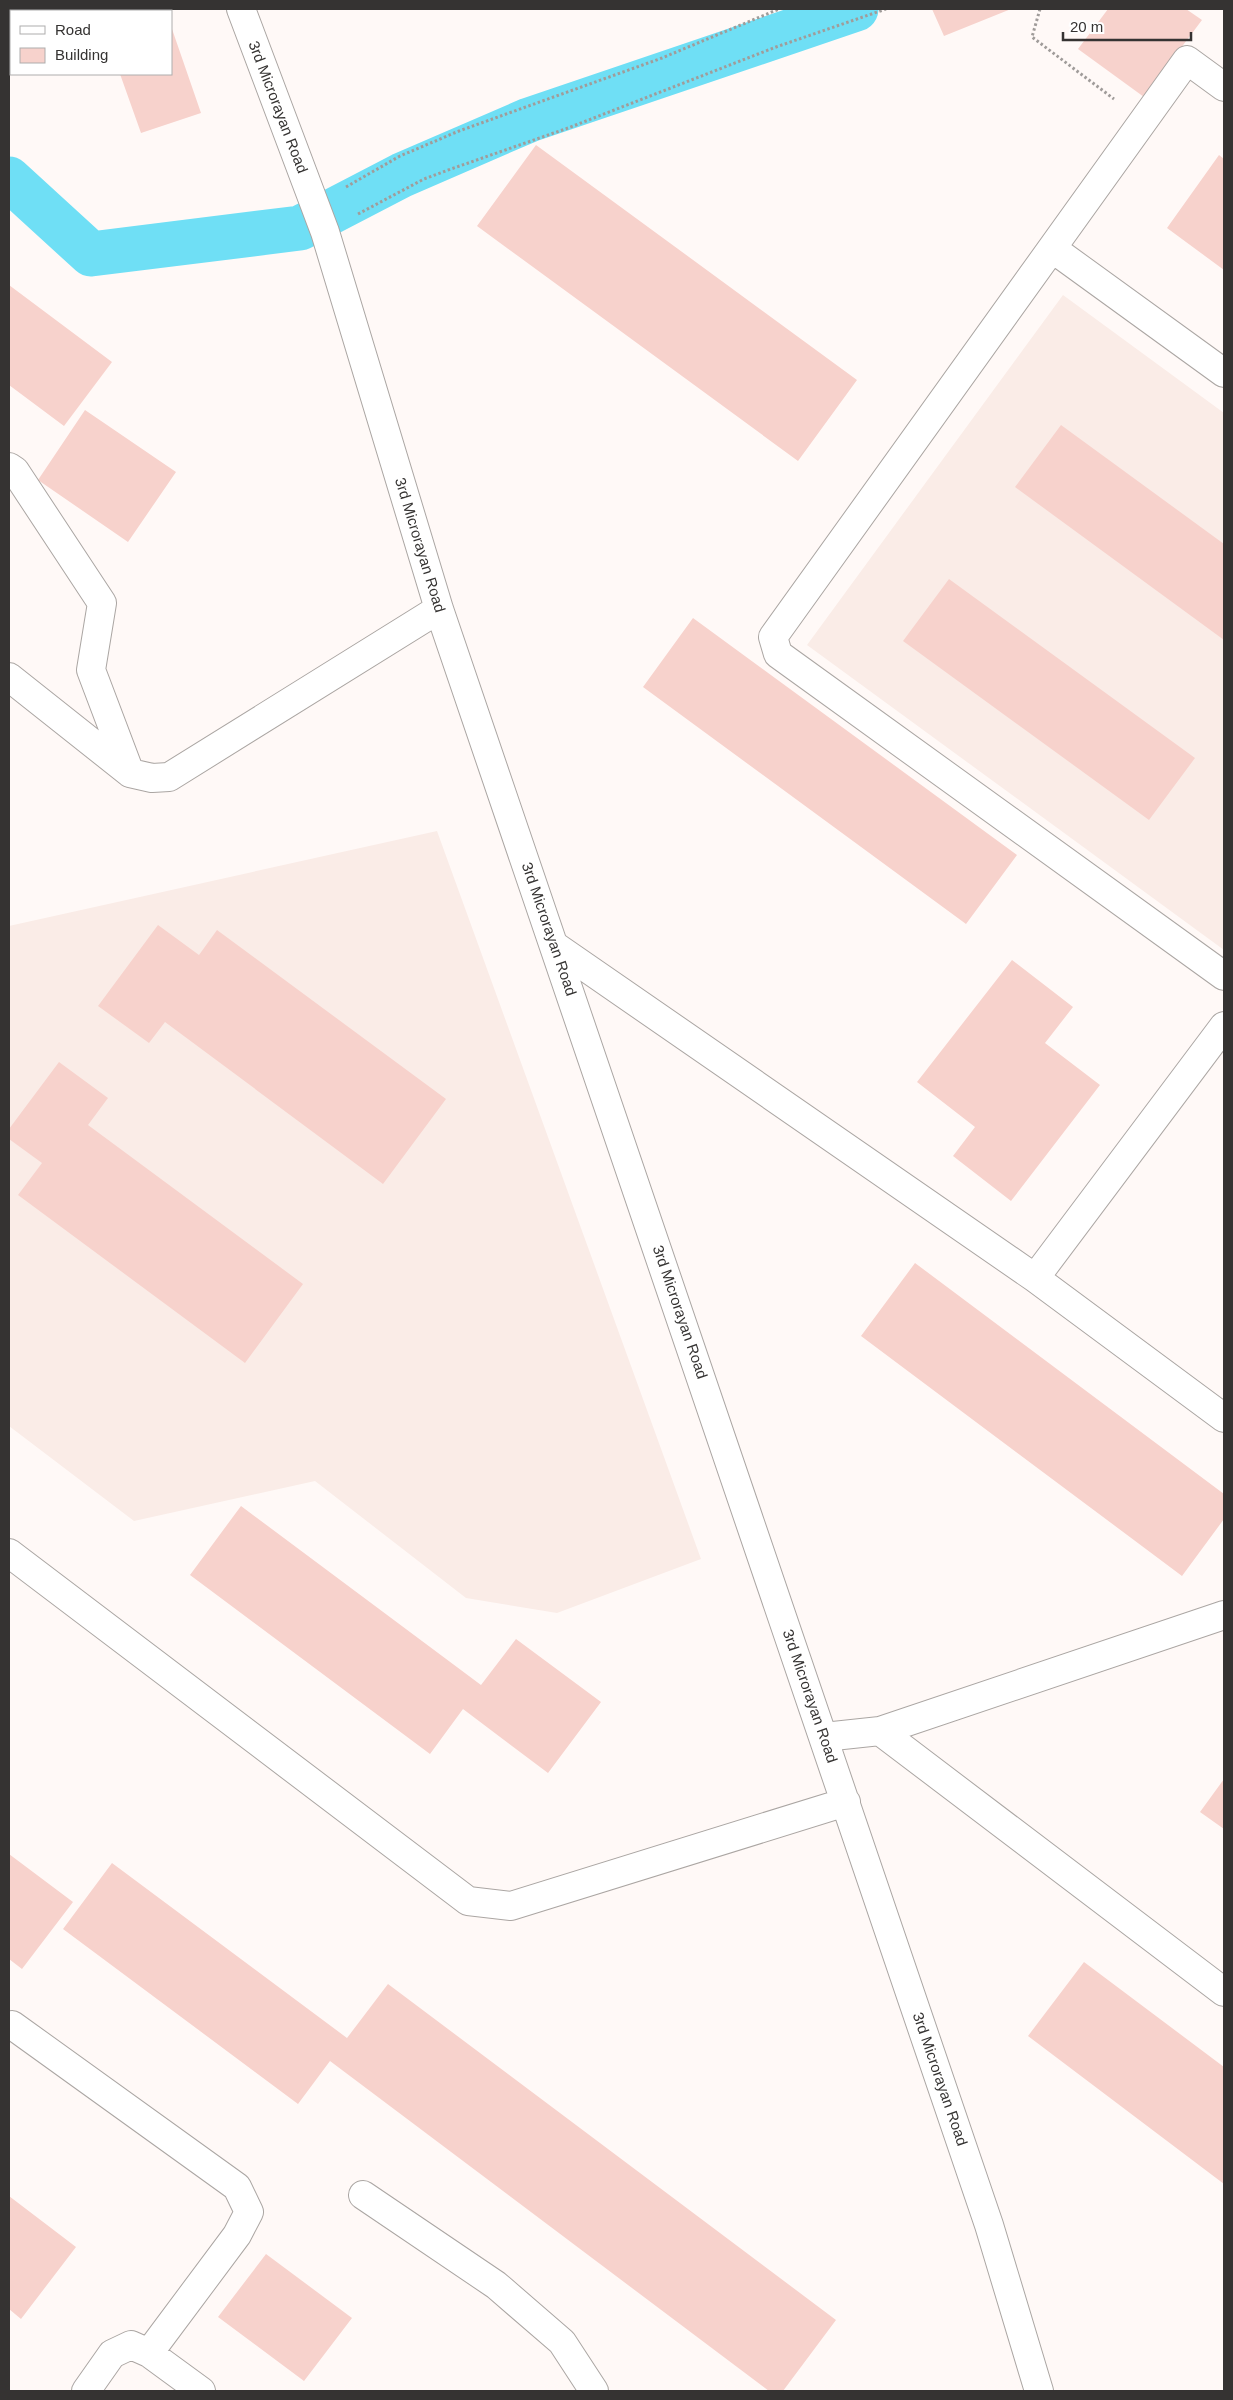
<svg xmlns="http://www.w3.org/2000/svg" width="1233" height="2400" viewBox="0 0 1233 2400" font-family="Helvetica,sans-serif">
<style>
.built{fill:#faece7}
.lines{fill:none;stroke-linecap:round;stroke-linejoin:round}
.canal{stroke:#6fdff5;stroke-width:45}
.building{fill:#f7d2cc}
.minor-casing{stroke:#aba6a3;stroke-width:30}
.path{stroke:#a09c9a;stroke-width:3;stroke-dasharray:2.5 2.5;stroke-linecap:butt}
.minor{stroke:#fff;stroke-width:28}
.labels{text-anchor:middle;stroke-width:5;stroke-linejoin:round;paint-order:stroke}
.street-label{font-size:15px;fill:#353332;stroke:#fff}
</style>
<rect width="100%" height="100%" fill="#fff9f7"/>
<path class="built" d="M1063,295L1224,413V950L807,645Z
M437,831L701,1559L557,1613L466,1598L315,1481L134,1521L9,1426V926Z"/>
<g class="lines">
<path class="canal" d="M9,179L91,254L300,228L402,175L529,120L856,9"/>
</g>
<path class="building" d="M98,9H165L166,11H99Z
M932,9H1011L944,36Z
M1108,9H1186L1202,20L1144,97L1078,49Z
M172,29L201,113L141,133L120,74H171Z
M536,145L857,380L798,461L477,226Z
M1219,155L1224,159V270L1167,228Z
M9,285L112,362L64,426L9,385Z
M85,410L176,472L128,542L38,480Z
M1061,425L1224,544V640L1015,487Z
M949,579L1195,758L1149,820L903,641Z
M693,618L1017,855L966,924L643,687Z
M158,925L199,955L217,930L446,1099L383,1184L165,1022L149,1043L98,1006Z
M1012,960L1073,1007L1045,1043L1100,1085L1011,1201L953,1156L975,1127L917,1082Z
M59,1062L108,1098L88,1125L303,1284L245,1363L18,1195L42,1163L9,1139V1129Z
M915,1263L1224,1494V1519L1182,1576L861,1336Z
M241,1506L481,1685L516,1639L601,1702L548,1773L463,1709L430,1754L190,1575Z
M1224,1779V1829L1200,1812Z
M9,1854L73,1902L22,1969L9,1959Z
M112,1863L347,2038L388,1984L836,2320L783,2391H769L330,2061L298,2104L63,1929Z
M1084,1962L1224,2067V2184L1028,2036Z
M9,2196L76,2247L21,2319L9,2309Z
M266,2254L352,2318L304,2381L218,2317Z"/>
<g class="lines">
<defs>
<path id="minor" d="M241,9L325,232L439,609L989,2225L1039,2391
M1224,87L1187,60L773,637L778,654L1224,976
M1053,249L1224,373
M9,467L15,471L102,603L91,670L130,773
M9,677L130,773L152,778L169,777L439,609
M555,946L1035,1278L1224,1418
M1035,1278L1224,1026
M9,1553L468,1901L511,1906L846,1802
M880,1731L1224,1992
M824,1737L880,1731L1224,1615
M12,2025L237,2187L249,2212L237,2235L149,2353
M363,2195L496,2285L562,2342L594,2391
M86,2391L112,2354L131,2345L149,2353L201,2391"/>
</defs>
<use href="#minor" class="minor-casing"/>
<path class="path" d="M1040,9L1032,37L1114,99
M346,187L400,156L459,131L662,58L779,9
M358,214L424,179L451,169L568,128L776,47L886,9"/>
<use href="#minor" class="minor"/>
</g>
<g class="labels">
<g class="street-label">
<text transform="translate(278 107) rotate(69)" y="5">3rd Microrayan Road</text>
<text transform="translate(420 545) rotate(73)" y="5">3rd Microrayan Road</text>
<text transform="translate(549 929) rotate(71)" y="5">3rd Microrayan Road</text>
<text transform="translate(680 1312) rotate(71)" y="5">3rd Microrayan Road</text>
<text transform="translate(810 1696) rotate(71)" y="5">3rd Microrayan Road</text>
<text transform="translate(940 2079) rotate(71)" y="5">3rd Microrayan Road</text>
</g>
</g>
<rect width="1233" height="2400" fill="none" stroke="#353332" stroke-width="20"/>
<rect x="10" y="10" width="162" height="65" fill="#ffffff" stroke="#aeadad"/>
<rect x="20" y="26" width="25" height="8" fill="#ffffff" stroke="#aeadad"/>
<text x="55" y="35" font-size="15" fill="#353332">Road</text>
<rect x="20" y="48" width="25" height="15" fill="#f7d2cc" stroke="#aeadad"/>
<text x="55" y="60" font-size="15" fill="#353332">Building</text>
<path d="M1063 32v8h128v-8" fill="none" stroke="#353332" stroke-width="2.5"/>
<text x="1070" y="32" font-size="15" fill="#353332" stroke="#ffffff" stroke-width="4" paint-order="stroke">20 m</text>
</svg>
